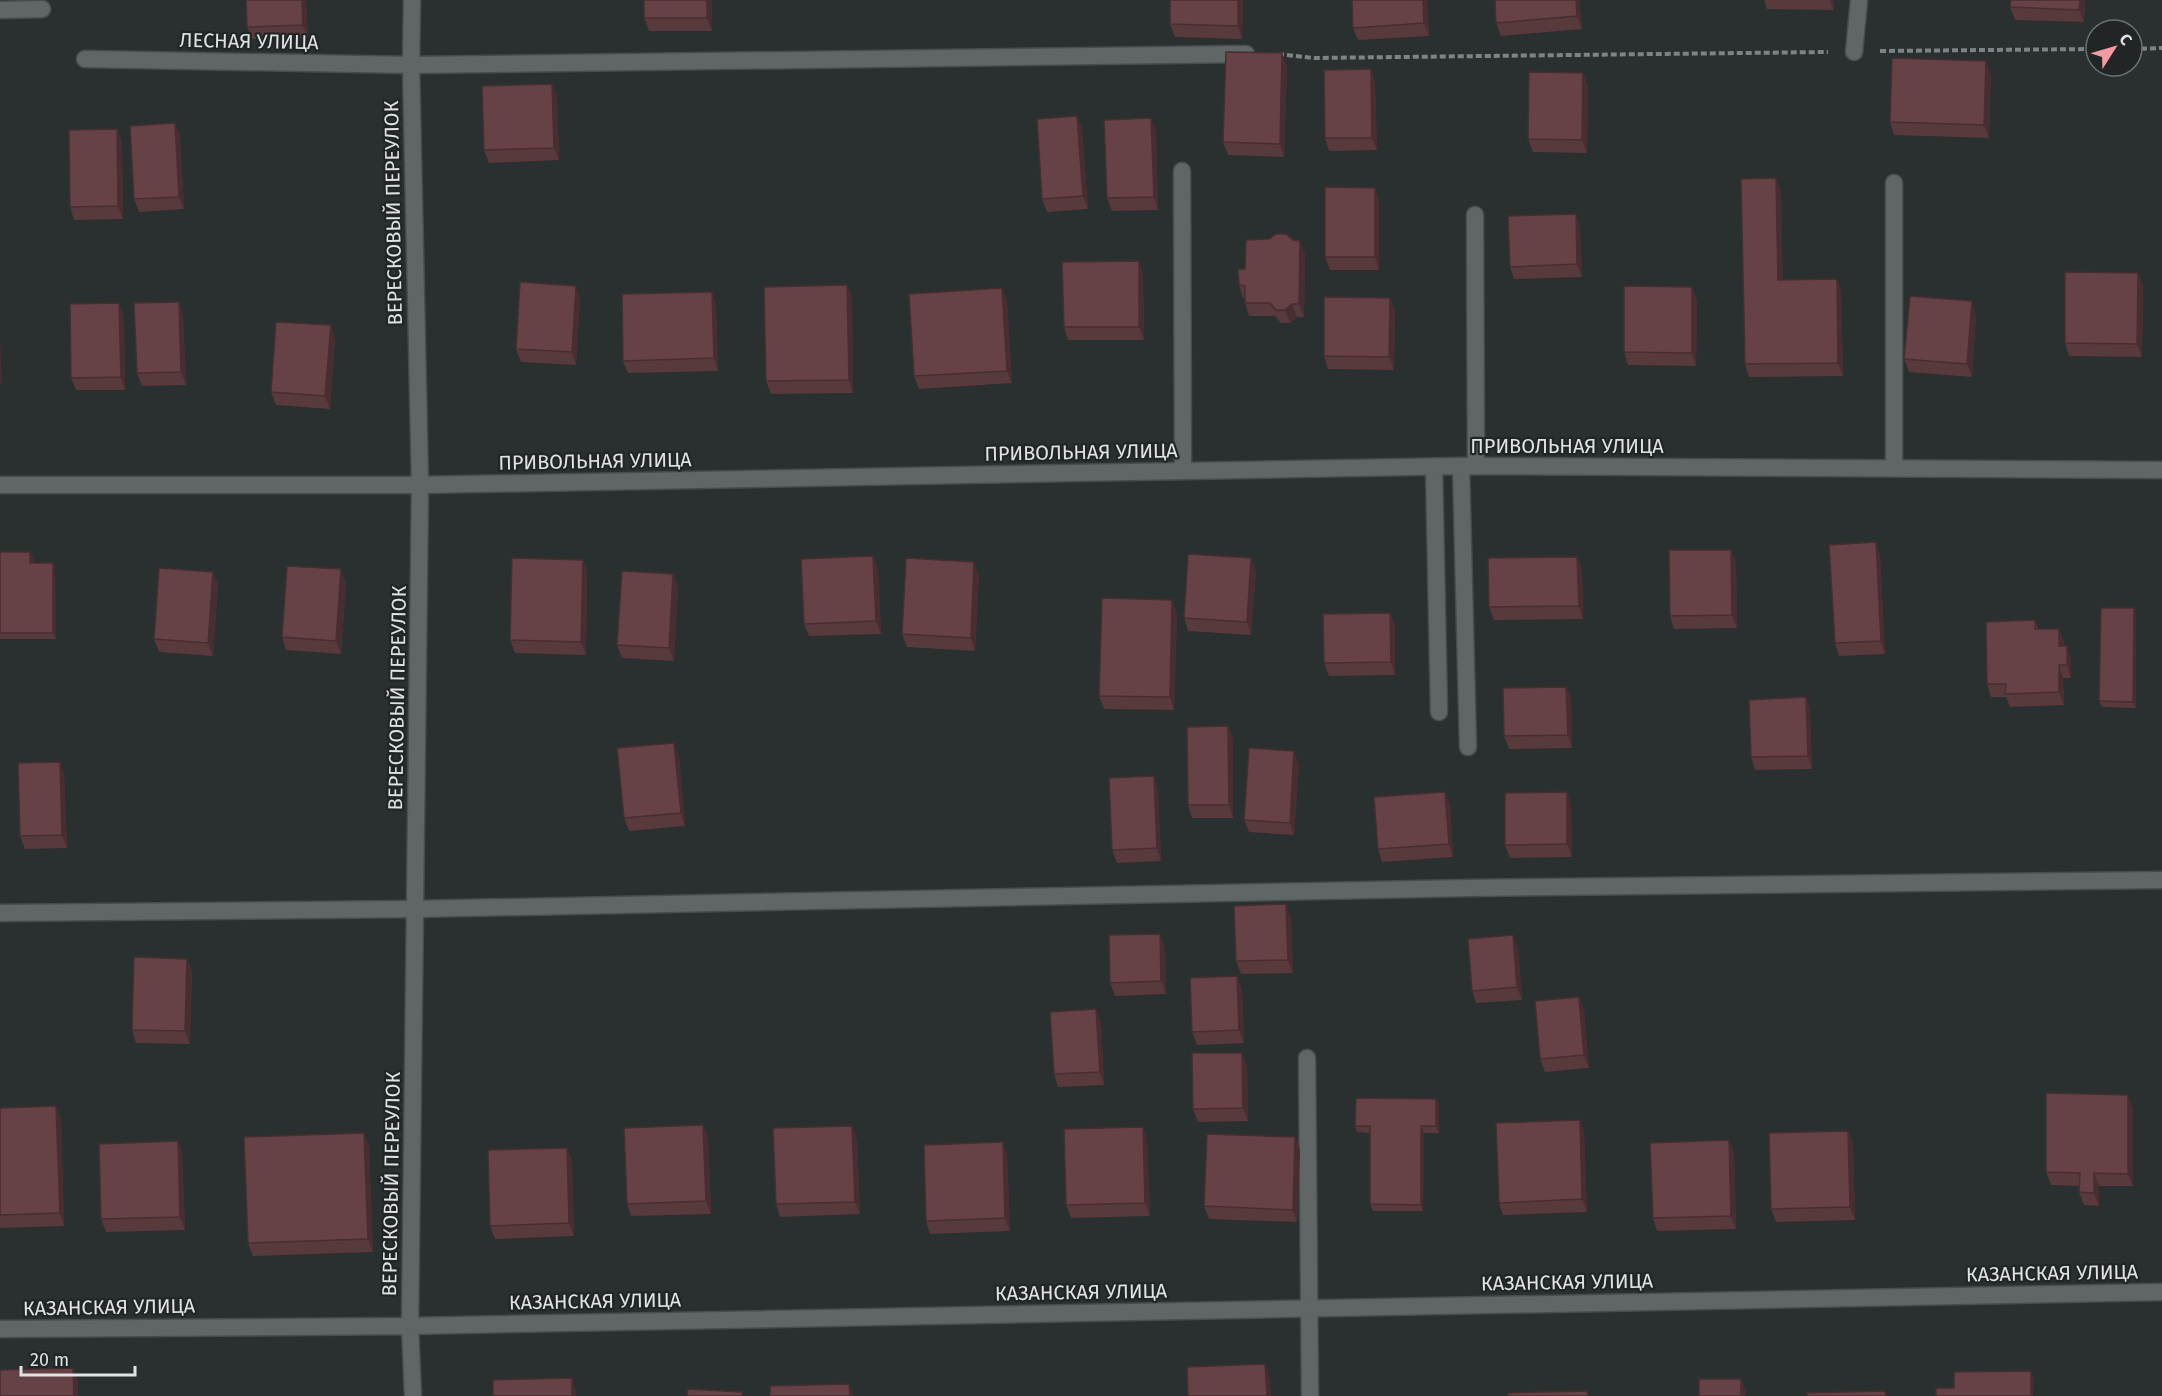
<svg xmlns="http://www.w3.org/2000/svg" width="2162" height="1396" viewBox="0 0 2162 1396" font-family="'Fira Sans',sans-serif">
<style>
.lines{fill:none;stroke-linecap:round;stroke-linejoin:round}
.service-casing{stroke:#484c4c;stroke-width:19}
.minor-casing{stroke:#484c4c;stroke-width:19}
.path{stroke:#7f8383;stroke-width:4;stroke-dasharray:6 3;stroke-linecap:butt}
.service{stroke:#606566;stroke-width:16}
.minor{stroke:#606566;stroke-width:16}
.wall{fill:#58393c}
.shaded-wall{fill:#472e31}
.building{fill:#664246;stroke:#472e31;stroke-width:1.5}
.labels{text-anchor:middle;stroke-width:4.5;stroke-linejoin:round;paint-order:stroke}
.street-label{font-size:20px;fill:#e0e3e3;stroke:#212525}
</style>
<rect width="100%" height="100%" fill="#2a2f2f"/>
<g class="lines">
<defs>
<path id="service" d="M1854,52L1859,0
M1182,171L1183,471
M1894,183V468
M1475,215L1476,466
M1461,466L1468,747
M1434,467L1439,712
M0,913L415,909L1469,888L2162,880
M1307,1058L1310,1396"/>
<path id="minor" d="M412,0L411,65L420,485L410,1326L413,1396
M0,10L42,9
M85,59L411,65L1246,54
M0,485H420L1461,466L2162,470
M0,1329L410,1326L2162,1292"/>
</defs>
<use href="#service" class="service-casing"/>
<use href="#minor" class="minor-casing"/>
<path class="path" d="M2132,49L2162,48
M1880,51L2096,49
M1278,54L1314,58L1828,52"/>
<use href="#service" class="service"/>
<use href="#minor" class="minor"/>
</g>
<path class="wall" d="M246,0H306L308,38L252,39L247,27Z
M712,0V31H649L644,18Z
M1170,0H1243L1242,39L1175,37L1170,24Z
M1352,0H1427L1429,36L1358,40L1353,28Z
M1495,0H1579L1582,29L1501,36L1496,23Z
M1764,0H1834V10L1767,9Z
M2011,0H2085L2084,22L2015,20L2010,7Z
M1287,66L1284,157L1228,155L1223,142Z
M1991,74L1989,138L1894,135L1890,122Z
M1375,82L1377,150L1329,151L1325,138Z
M1588,85L1587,153L1533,152L1528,139Z
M557,96L559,160L489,163L484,150Z
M1077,116L1082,129L1088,209L1047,212L1042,199Z
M175,123L180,135L184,209L139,212L134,199Z
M117,129L122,142L123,219L74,220L70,207Z
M1156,131L1158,210L1112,211L1107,198Z
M1375,188L1379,201V270H1330L1325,257Z
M1781,191L1782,280L1837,279L1841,292L1843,376L1749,377L1745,364Z
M1580,227L1582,277L1514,279L1510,267Z
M1305,254L1304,317H1297L1290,323H1281L1275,316H1249L1245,303V298H1243L1239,285L1245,269Z
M1143,273L1144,340H1068L1064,327Z
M2138,273L2143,286L2142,357L2069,356L2065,343Z
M847,285L852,298L853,393L771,394L766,381Z
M1002,288L1007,301L1012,383L919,389L914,376Z
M712,292L716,305L718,371L628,373L623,361Z
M580,298L576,365L521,362L516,349Z
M1390,298L1395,310L1394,370L1328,369L1324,356Z
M1697,300L1696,366L1628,365L1624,352Z
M1976,314L1972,377L1909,372L1904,359Z
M183,315L186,385L142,386L137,373Z
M124,316L125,390H76L71,378Z
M331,325L335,338L330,409L276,405L271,392Z
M1731,550L1736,563L1737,628L1674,629L1670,616Z
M0,552L33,558V563L55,569L56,639H0Z
M1880,555L1885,654L1839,656L1835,643Z
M873,556L878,569L881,634L809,636L804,624Z
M1577,557L1582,570L1583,619L1494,620L1489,607Z
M583,560L587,572L586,655L515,653L510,640Z
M1256,571L1251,635L1188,631L1184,618Z
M213,572L218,585L213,656L159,652L154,639Z
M979,575L975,651L907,647L902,634Z
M346,582L341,654L286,650L282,637Z
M678,587L674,661L622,658L617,645Z
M1177,613L1174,710L1104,709L1099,696Z
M1390,613L1395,626V675L1329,676L1324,663Z
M2136,614V708L2102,707L2099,701Z
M2035,620L2038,629L2064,641V646L2071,659V678H2063L2064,705L2010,707L2006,697H1991L1987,684Z
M1566,687L1571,699L1572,748L1509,749L1504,736Z
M1806,697L1810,710L1812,769L1755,770L1751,757Z
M1228,726L1233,739V818H1192L1188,805Z
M679,756L685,826L629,831L624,818Z
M1299,764L1294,835L1249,832L1244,820Z
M64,775L67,848L25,849L20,836Z
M1158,789L1161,861L1117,863L1112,850Z
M1445,792L1450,805L1453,857L1382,862L1378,849Z
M1571,805L1572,857L1510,858L1505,845Z
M1291,917L1293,973L1241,974L1236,961Z
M1165,947L1166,994L1115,996L1110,983Z
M1518,948L1522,1000L1476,1003L1472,991Z
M187,959L192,972L190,1044L136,1043L132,1030Z
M1242,989L1244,1043L1197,1045L1192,1032Z
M1579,997L1584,1010L1589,1068L1545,1072L1540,1059Z
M1101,1022L1104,1085L1058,1087L1054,1074Z
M1247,1066L1248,1121L1198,1122L1193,1109Z
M1436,1099L1439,1105V1133H1424L1423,1211H1373L1370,1204V1133L1357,1132L1355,1126Z
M0,1108L61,1119L64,1226L0,1228Z
M2133,1108V1186H2099V1206L2084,1205L2079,1192L2080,1186L2051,1185L2046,1172Z
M1580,1120L1584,1133L1587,1212L1503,1215L1499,1203Z
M703,1125L708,1138L711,1214L631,1216L627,1204Z
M1848,1131L1853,1144L1855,1220L1776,1222L1771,1209Z
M1295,1137L1300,1150L1297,1222L1209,1219L1204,1206Z
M857,1139L860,1214L780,1217L776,1204Z
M1147,1140L1150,1216L1071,1218L1066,1205Z
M1729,1140L1734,1153L1736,1229L1657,1231L1653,1218Z
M178,1141L182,1154L185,1230L106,1232L101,1219Z
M369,1146L373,1252L253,1256L248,1243Z
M567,1148L572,1161L574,1236L495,1239L490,1226Z
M1007,1155L1010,1231L930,1234L926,1221Z"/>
<path class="shaded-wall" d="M302,0H306L308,38L303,25Z
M707,0H712V31L707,18Z
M1238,0H1243L1242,39L1238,26Z
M1423,0H1427L1429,36L1424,23Z
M1576,0H1579L1582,29L1577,16Z
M1830,0H1834V10Z
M2080,0H2085L2084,22L2079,10Z
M1282,53L1287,66L1284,157L1280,144Z
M1986,61L1991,74L1989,138L1984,125Z
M1371,69L1375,82L1377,150L1372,138Z
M1583,73L1588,85L1587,153L1582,140Z
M552,84L557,96L559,160L554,148Z
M1077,116L1082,129L1088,209L1083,196Z
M1151,118L1156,131L1158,210L1154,197Z
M175,123L180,135L184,209L179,197Z
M117,129L122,142L123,219L118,206Z
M1776,178L1781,191L1783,292L1778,280Z
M1375,188L1379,201V270L1375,257Z
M1576,214L1580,227L1582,277L1577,264Z
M1300,241L1305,254L1304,317L1299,304Z
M1139,261L1143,273L1144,340L1139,327Z
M2138,273L2143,286L2142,357L2137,344Z
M1837,279L1841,292L1843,376L1838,363Z
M847,285L852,298L853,393L849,380Z
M576,286L580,298L576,365L572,352Z
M1692,287L1697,300L1696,366L1692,353Z
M1002,288L1007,301L1012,383L1007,371Z
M712,292L716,305L718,371L714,358Z
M1390,298L1395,310L1394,370L1389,357Z
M1972,301L1976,314L1972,377L1967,364Z
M179,302L183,315L186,385L181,372Z
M119,303L124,316L125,390L121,377Z
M1292,304L1297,317L1290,323L1285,310Z
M331,325L335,338L330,409L325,396Z
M0,334L2,387L0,382Z
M1876,542L1880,555L1885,654L1881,641Z
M1731,550L1736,563L1737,628L1732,615Z
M30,552L33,558L32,569L30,563Z
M873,556L878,569L881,634L876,621Z
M1577,557L1582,570L1583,619L1579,606Z
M1251,558L1256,571L1251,635L1247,622Z
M583,560L587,572L586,655L581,642Z
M974,562L979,575L975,651L971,638Z
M53,563L55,569L56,639L53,633Z
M341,569L346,582L341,654L336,641Z
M213,572L218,585L213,656L208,643Z
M673,574L678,587L674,661L669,648Z
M1172,600L1177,613L1174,710L1170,697Z
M2134,608L2136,614V708L2133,702Z
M1390,613L1395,626V675L1391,662Z
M2059,629L2064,641L2063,659L2059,646Z
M2067,646L2071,659V678L2067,665Z
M2059,665L2063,678L2064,705L2059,692Z
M1566,687L1571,699L1572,748L1568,735Z
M1806,697L1810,710L1812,769L1808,756Z
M1228,726L1233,739V818L1229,805Z
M674,743L679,756L685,826L681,813Z
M1294,751L1299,764L1294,835L1290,823Z
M60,762L64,775L67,848L62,835Z
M1154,776L1158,789L1161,861L1157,848Z
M1445,792L1450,805L1453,857L1449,844Z
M1567,792L1571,805L1572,857L1567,844Z
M1286,904L1291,917L1293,973L1288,960Z
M1160,934L1165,947L1166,994L1161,981Z
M1513,935L1518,948L1522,1000L1517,987Z
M187,959L192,972L190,1044L185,1031Z
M1237,976L1242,989L1244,1043L1239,1030Z
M1579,997L1584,1010L1589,1068L1584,1055Z
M1096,1009L1101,1022L1104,1085L1100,1072Z
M1242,1053L1247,1066L1248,1121L1243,1108Z
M2128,1095L2133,1108V1186L2128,1174Z
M1436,1099L1439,1105V1133L1436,1126Z
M56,1106L61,1119L64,1226L60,1213Z
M1580,1120L1584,1133L1587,1212L1582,1199Z
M703,1125L708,1138L711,1214L706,1201Z
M852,1126L857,1139L860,1214L855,1202Z
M1421,1126L1424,1133L1423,1211L1421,1205Z
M1143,1127L1147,1140L1150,1216L1145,1203Z
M1848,1131L1853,1144L1855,1220L1850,1207Z
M364,1133L369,1146L373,1252L368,1239Z
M1295,1137L1300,1150L1297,1222L1293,1210Z
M1729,1140L1734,1153L1736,1229L1731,1216Z
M178,1141L182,1154L185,1230L180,1217Z
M1003,1142L1007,1155L1010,1231L1005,1218Z
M567,1148L572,1161L574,1236L569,1223Z
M2094,1173L2099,1186V1206L2094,1193Z
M1265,1364L1270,1377L1271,1396H1267Z
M73,1368L78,1381V1396H74Z
M2031,1371L2034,1378L2033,1396H2031Z
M572,1378L576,1391V1396H572Z
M1741,1379L1746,1392V1396H1741Z
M849,1384L854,1396H850Z"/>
<path class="building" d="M246,0H302L303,25L247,27Z
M644,0H707V18H644Z
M1170,0H1238V26L1170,24Z
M1352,0H1423L1424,23L1353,28Z
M1495,0H1576L1577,16L1496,23Z
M2011,0H2080L2079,10L2010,7Z
M1226,52L1282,53L1280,144L1223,142Z
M1892,58L1986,61L1984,125L1890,122Z
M1371,69L1372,138H1325L1324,70Z
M1529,72L1583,73L1582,140L1528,139Z
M552,84L554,148L484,150L482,86Z
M1077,116L1083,196L1042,199L1037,119Z
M1151,118L1154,197L1107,198L1104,120Z
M175,123L179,197L134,199L130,126Z
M117,129L118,206L70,207L69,130Z
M1776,178L1778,280L1837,279L1838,363L1745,364L1741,179Z
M1325,187L1375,188V257H1325Z
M1576,214L1577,264L1510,267L1508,216Z
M1276,234H1286L1293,240L1300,241L1299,304H1292L1285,310H1276L1270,303H1245V286L1239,285L1238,269H1245L1246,240L1269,239Z
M1139,261V327H1064L1062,262Z
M2065,272L2138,273L2137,344L2065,343Z
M520,282L576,286L572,352L516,349Z
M847,285L849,380L766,381L764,287Z
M1624,286L1692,287V353L1624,352Z
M1002,288L1007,371L914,376L909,294Z
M712,292L714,358L623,361L622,294Z
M1910,296L1972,301L1967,364L1904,359Z
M1324,297L1390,298L1389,357L1324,356Z
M179,302L181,372L137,373L134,303Z
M119,303L121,377L71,378L70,304Z
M276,322L331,325L325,396L271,392Z
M1876,542L1881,641L1835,643L1829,545Z
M1669,550H1731L1732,615L1670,616Z
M0,552H30V563H53V633H0Z
M1188,554L1251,558L1247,622L1184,618Z
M873,556L876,621L804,624L801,559Z
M1577,557L1579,606L1489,607L1488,558Z
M512,558L583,560L581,642L510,640Z
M906,558L974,562L971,638L902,634Z
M287,566L341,569L336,641L282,637Z
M159,568L213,572L208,643L154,639Z
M622,571L673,574L669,648L617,645Z
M1102,598L1172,600L1170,697L1099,696Z
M2101,608H2134L2133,702L2099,701Z
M1390,613L1391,662L1324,663L1323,614Z
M2035,620V629H2059V646H2067V665H2059V692L2005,694L2006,684H1987L1986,622Z
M1566,687L1568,735L1504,736L1503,688Z
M1806,697L1808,756L1751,757L1749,700Z
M1228,726L1229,805H1188L1187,727Z
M674,743L681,813L624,818L617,748Z
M1249,748L1294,751L1290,823L1244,820Z
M60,762L62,835L20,836L18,763Z
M1154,776L1157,848L1112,850L1109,778Z
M1445,792L1449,844L1378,849L1374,797Z
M1567,792V844L1505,845V793Z
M1286,904L1288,960L1236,961L1234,906Z
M1160,934L1161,981L1110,983L1109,935Z
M1513,935L1517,987L1472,991L1468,939Z
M134,957L187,959L185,1031L132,1030Z
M1237,976L1239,1030L1192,1032L1190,978Z
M1579,997L1584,1055L1540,1059L1535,1001Z
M1096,1009L1100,1072L1054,1074L1050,1012Z
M1192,1053H1242L1243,1108L1193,1109Z
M2046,1093L2128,1095V1174L2094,1173V1193L2079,1192L2080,1173L2046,1172Z
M1356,1098L1436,1099V1126H1421V1205L1370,1204V1126H1355Z
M56,1106L60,1213L0,1215V1108Z
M1580,1120L1582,1199L1499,1203L1496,1123Z
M703,1125L706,1201L627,1204L624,1128Z
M852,1126L855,1202L776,1204L773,1128Z
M1143,1127L1145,1203L1066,1205L1064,1129Z
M1848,1131L1850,1207L1771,1209L1769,1133Z
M364,1133L368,1239L248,1243L244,1137Z
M1207,1134L1295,1137L1293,1210L1204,1206Z
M1729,1140L1731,1216L1653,1218L1650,1143Z
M178,1141L180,1217L101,1219L99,1144Z
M1003,1142L1005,1218L926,1221L924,1145Z
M567,1148L569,1223L490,1226L488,1150Z
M1265,1364L1267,1396H1188L1187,1367Z
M73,1368L74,1396H0V1370Z
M2031,1371V1396H1936V1388H1954V1372Z
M572,1378V1396H493V1380Z
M1699,1379H1741V1396H1699Z
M849,1384L850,1396H770V1386Z
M688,1389L742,1392V1396H687Z
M1587,1391L1588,1396H1508V1393Z
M1885,1391L1886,1396H1807V1393Z"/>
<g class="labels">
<g class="street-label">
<text transform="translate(249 41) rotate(1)" y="7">ЛЕСНАЯ УЛИЦА</text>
<text transform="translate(393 213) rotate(-91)" y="7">ВЕРЕСКОВЫЙ ПЕРЕУЛОК</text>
<text x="1567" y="453">ПРИВОЛЬНАЯ УЛИЦА</text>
<text transform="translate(1081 452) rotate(-1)" y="7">ПРИВОЛЬНАЯ УЛИЦА</text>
<text transform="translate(595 461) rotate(-1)" y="7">ПРИВОЛЬНАЯ УЛИЦА</text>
<text transform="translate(397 698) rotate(-89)" y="7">ВЕРЕСКОВЫЙ ПЕРЕУЛОК</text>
<text transform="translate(391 1184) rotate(-89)" y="7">ВЕРЕСКОВЫЙ ПЕРЕУЛОК</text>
<text transform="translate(2052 1273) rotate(-1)" y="7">КАЗАНСКАЯ УЛИЦА</text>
<text transform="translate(1567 1282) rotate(-1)" y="7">КАЗАНСКАЯ УЛИЦА</text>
<text transform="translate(1081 1292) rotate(-1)" y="7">КАЗАНСКАЯ УЛИЦА</text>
<text transform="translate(595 1301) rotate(-1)" y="7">КАЗАНСКАЯ УЛИЦА</text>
<text transform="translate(109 1307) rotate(-1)" y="7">КАЗАНСКАЯ УЛИЦА</text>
</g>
</g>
<g transform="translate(2114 48) rotate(53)"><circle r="28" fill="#212525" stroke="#6d7171" stroke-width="1.5"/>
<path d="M0-4.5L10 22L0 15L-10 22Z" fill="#f49aa4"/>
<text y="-9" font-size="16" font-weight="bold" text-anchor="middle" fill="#e0e3e3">С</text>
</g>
<path d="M21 1366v9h114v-9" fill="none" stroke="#e0e3e3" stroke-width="3"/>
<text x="30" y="1366" font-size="18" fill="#e0e3e3" stroke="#212525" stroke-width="4.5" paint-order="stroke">20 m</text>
</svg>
